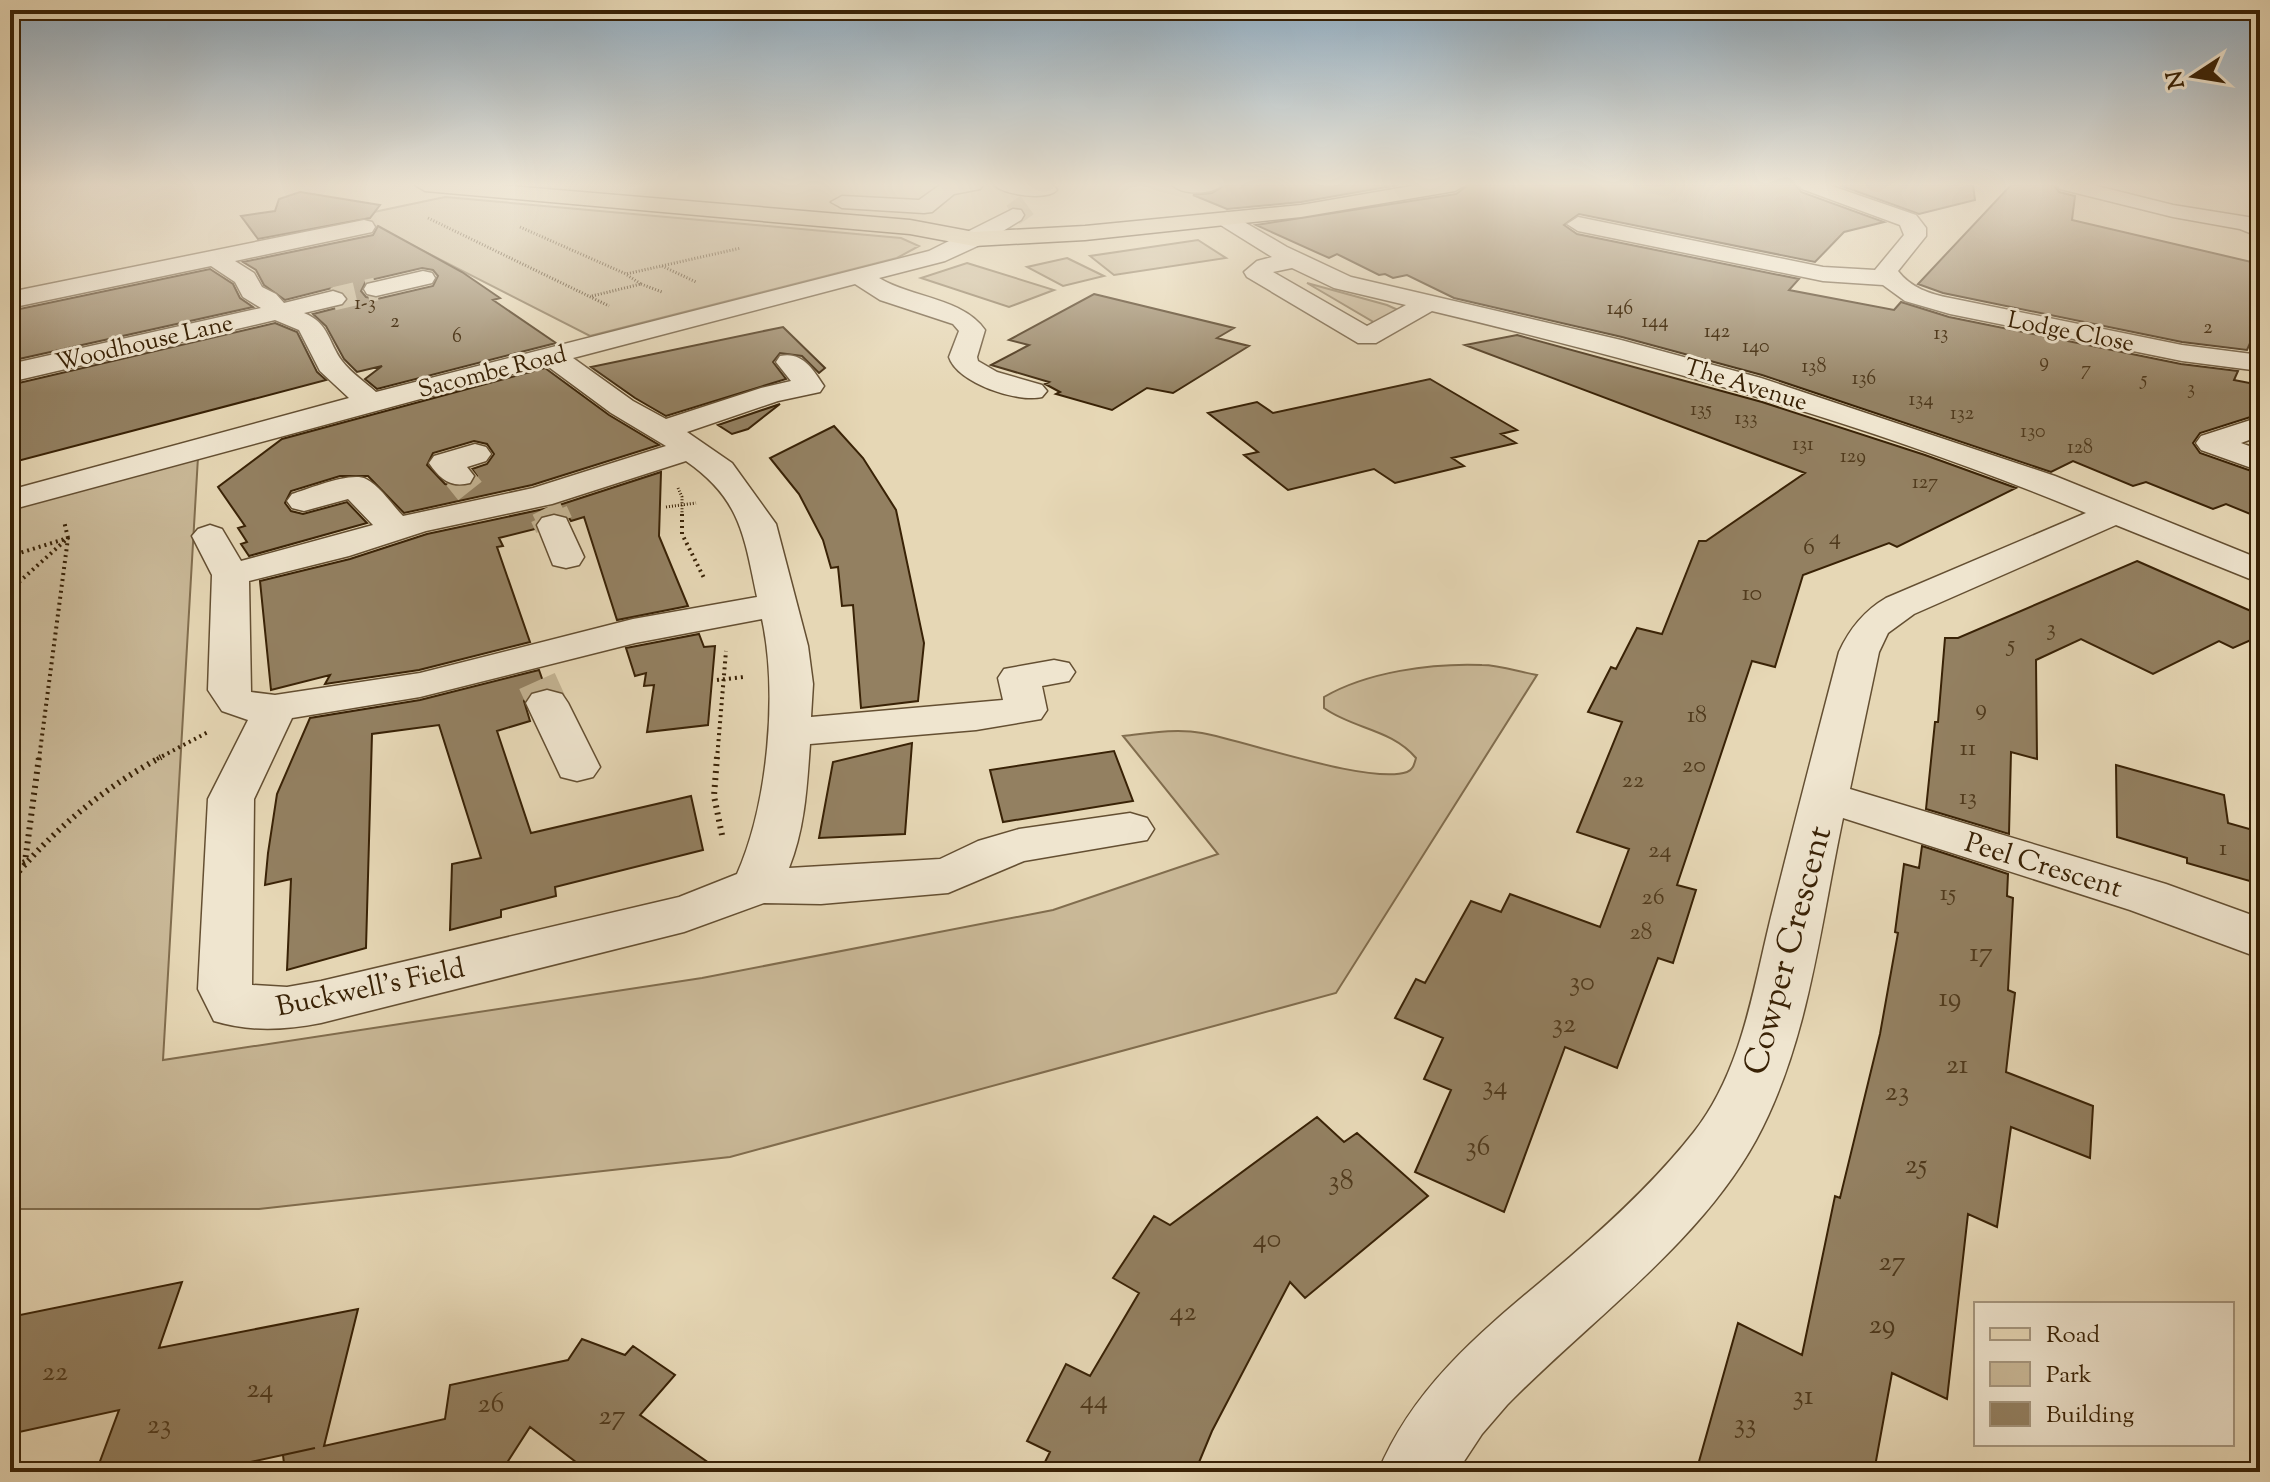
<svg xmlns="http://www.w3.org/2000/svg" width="2270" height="1482" viewBox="0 0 2270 1482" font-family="'Sorts Mill Goudy',serif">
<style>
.green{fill:#c9b897;stroke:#816d4e;stroke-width:2}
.building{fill:#938061;stroke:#392206;stroke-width:2;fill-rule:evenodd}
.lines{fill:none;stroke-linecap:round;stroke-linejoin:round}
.minor-tunnel-far2{stroke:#c3b392;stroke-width:23;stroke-dasharray:23 12;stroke-linecap:butt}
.minor-tunnel-far1{stroke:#c3b392;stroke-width:30;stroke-dasharray:30 15;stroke-linecap:butt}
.minor-tunnel{stroke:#c3b392;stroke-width:39;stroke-dasharray:39 20;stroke-linecap:butt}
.minor-casing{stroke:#644f32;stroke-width:3}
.major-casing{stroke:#392206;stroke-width:3}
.path-far2{stroke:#392206;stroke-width:3;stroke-dasharray:1 2;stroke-linecap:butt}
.path-far1{stroke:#392206;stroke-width:4;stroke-dasharray:2 4;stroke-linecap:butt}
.path{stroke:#392206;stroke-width:6;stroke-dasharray:2 5;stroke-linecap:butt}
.minor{fill:#efe5cf;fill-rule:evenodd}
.major{fill:#e6d7b5;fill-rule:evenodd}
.labels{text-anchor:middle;stroke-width:6;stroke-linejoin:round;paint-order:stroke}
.far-number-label{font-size:20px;fill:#503a1d}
.far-street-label{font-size:24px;fill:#392206;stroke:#efe5cf}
.number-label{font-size:24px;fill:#503a1d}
.street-label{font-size:28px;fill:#392206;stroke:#efe5cf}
.near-number-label{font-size:28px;fill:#503a1d}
.near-street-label{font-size:34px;fill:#392206;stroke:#efe5cf}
</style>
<rect width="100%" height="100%" fill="#e6d7b5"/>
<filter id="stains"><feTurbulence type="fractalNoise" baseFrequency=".0025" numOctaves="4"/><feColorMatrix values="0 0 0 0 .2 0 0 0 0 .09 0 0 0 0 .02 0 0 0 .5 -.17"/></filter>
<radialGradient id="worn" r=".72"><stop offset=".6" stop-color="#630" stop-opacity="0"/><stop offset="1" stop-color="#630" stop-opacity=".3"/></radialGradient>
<path class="green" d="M445,197L901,238L919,246L897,258L590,336L355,216Z
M1198,240L1226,258L1114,275L1090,256Z
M1067,258L1104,276L1063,286L1027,267Z
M967,263L1054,290L1009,307L921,278Z
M1307,283L1387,305L1398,310L1377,324Z
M198,457L163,1060L702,978L1053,910L1218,854L1123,736C1148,733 1177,728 1202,733C1246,741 1370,785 1407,772C1413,770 1414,765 1416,758C1392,729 1353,729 1324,708V697C1367,672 1431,663 1482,665C1500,665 1519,672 1537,675L1336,993L730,1157L259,1209H10V509Z"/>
<path class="building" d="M1225,185H1398L1301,202L1227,209L1193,195L1212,193Z
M1468,185H1796L1801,192L1884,222L1844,232L1815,262L1579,214L1564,225L1577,234L1799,279L1789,290L1894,310L1901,302L1949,317L2181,364L2238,371L2234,380L2260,385V414L2200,433L2193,443L2200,453L2260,474V518L2226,504L2213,509L2146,482L2133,486L2073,461L2051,472L1762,375L1622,337L1454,298L1407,275L1393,278L1385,274L1379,275L1337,254L1329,258L1256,225L1456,194Z
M1839,185H1973L1975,200L1919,214Z
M2011,185H2054L2059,192L2075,196L2072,220L2260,264V321L2247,350L2182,342L1943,293L1918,284Z
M300,192L380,205L370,218L258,239L241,216L275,211L279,199Z
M378,226L462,272L500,298L493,300L556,343L377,389L365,379L382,366L357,372L344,359L326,326L313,314L344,306L349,299L344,292L332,288L285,300L264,285L256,270L243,262L373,235ZM422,268L433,270L438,276L433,286L377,299L366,297L361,291L366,281Z
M210,269L233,284L240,298L253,307L10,361V311Z
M1094,294L1234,328L1217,338L1249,346L1173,393L1147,388L1112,410L1056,394L1060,392L1045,384L1049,382L991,365L1029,345L1009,340Z
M275,323L297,332L317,372L326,380L10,463V385Z
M783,327L825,368L819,373L802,356L780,353L773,362L786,379L666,416L635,398L591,367Z
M1517,335L1762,402L1925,455L2016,488L1897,547L1889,543L1803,575L1775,667L1752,661L1713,778L1677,885L1696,890L1673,963L1658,958L1617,1068L1565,1047L1504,1212L1415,1172L1451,1090L1424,1079L1443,1038L1395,1018L1416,979L1425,983L1471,901L1501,912L1510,894L1600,927L1629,849L1577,832L1622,722L1588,712L1611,667L1616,669L1637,628L1662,634L1699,541H1706L1805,473L1465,345Z
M545,368L609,415L659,445L532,485L404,513L368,476H340L291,491L285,503L291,511L303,514L347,502L367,523L249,556L241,544L247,542L238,528L245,526L218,487L282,439ZM474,441L487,444L494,454L487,464L472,469L477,476L471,486L457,487L445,484L427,465L433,453Z
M1430,379L1517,430L1501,434L1516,443L1452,458L1464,466L1395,483L1374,469L1288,490L1244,455L1258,452L1208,413L1257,402L1273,413Z
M780,404L748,429L732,434L718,425Z
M834,426L863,458L896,510L924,643L918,701L861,708L853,605L842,606L838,567L831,568L823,540L799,494L770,458Z
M661,472L659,536L688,606L617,620L584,517L571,521L567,515L553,512L540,516L535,523V529L499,538L503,546L497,547L530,642L419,670L325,684L330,675L271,690L260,581L350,559L427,534L553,507Z
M2137,561L2260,615V636L2233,648L2219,641L2153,674L2081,639L2036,660L2037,759L2011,752L2009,834L1926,809L1935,722H1938L1945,638H1958Z
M699,634L704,647L715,646L708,725L647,732L654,685L644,686L646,673L635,676L626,648Z
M539,670L545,687L531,691L524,701L530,721L497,731L531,833L691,796L703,850L555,887L556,896L501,910V917L450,930L452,864L481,858L439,725L372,734L366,948L287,970L291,879L265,885L268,853L277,794L310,718L420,700Z
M912,743L905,834L819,838L833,762Z
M1114,751L1133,801L1003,822L990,770Z
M2116,765L2224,795L2228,823L2260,832V884L2187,863V858L2117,837Z
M1922,846L2008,874L2007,896L2013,898L2008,990L2015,993L2006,1072L2093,1106L2090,1158L2011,1127L1997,1227L1968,1214L1947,1399L1892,1373L1874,1472H1696L1738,1323L1802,1355L1835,1196L1840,1198L1880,1034L1898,933L1895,932L1904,864L1919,868Z
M1317,1117L1344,1142L1357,1133L1428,1196L1305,1298L1290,1282L1212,1431L1195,1472H1040L1050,1452L1027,1441L1066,1364L1090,1376L1139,1293L1113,1278L1154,1216L1170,1225Z
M182,1282L159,1348L358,1309L324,1446L445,1419L450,1385L568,1360L582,1339L625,1355L633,1346L675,1375L640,1415L722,1472H589L530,1427L501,1472H285L283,1455L315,1448L204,1472H96L119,1410L10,1434V1317Z"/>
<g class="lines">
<path class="minor-tunnel-far2" d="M1013,215L1027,205
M333,299L376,289"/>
<path class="minor-tunnel-far1" d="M458,476L470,491
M546,508L550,516"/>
<path class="minor-tunnel" d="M549,514L554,525
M537,681L547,703"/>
<defs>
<path id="minor" d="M940,185H983L980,189L954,194L932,212L924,213L842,208L831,202L842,196L919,200Z
M994,185H1053L1057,190C1047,201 1004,195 994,185Z
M1172,185H1222C1212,195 1182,195 1172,185Z
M1799,185H1829L1916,215L1926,228V236L1898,271C1911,288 1930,294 1950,298L2182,345L2260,355V371L2182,361L1950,314L1905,301L1883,285L1823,281L1578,231L1567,224L1578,217L1823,267L1875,270L1904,235L1900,225L1802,189Z
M2057,185H2093L2173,205L2254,218L2260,221V237L2240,229L2173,217L2060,189Z
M1013,209L1021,210L1024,215L1021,220L982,244L945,261L879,278C912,298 963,298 985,330L977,357L978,361L997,372L1042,385L1047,391L1042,397C1018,403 957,383 949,357L959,331L953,324L880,300L855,284L573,358L633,401L666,419L761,388L791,381L776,362L780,356C802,351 813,369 824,386L820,392L778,401L687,432L732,463L776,524L808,646L813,684L811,717L1003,700L998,678L1004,669L1054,660L1069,663L1075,672L1069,681L1042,686L1047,710L1041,719L976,730L810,744C807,786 805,828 789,868L940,859L978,841L1019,829L1130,813L1147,818L1154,829L1147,840L1024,861L948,893L821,904L764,903L684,932L321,1023C285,1030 250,1032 214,1021L198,989L208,799L248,720L222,711L208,690L212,575L192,536L198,529L210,525L222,529L241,561L373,525L348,499L304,511L292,508L287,501L292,494C308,489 352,471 366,479C380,486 392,505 403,516L533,488L666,446L611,413L546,365L10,510V490L349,398L320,371L299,330L275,320L10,382V364L261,308L243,297L235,282L211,266L10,308V292L364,220L372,222L375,227L372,232L235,261L254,273L262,287L276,294L284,303L333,291L342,294L346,299L342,304L304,313C329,323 328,342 342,361C351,373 365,382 376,392L929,251ZM686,461C741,499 744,536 757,597L633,619L420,673L275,695L251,692L249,581L349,556L426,531L552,504ZM762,619C778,693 768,804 737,874L679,897L321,981L287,987L252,985L254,799L292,718L420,697L635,643Z
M1227,212L1287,247L1351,277L1621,340L1761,378L2055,476L2260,559V583L2116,525L1914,614L1888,633L1879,652L1850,789L2166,884L2260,918V958L2130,910L1843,818C1820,926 1809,1042 1756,1140C1699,1244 1589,1321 1507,1405L1482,1434L1457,1472H1378C1417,1378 1495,1321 1570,1257C1614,1219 1658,1178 1694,1132C1744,1068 1754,982 1774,905C1795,820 1817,736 1839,652C1850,628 1864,611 1886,598L2086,513C1875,425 1654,364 1432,311L1376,343H1358L1247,277L1244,272L1257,261L1272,257L1219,224L1216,219ZM1292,268L1334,288L1406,305L1367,326L1273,272Z
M423,271L432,273L435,278L432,283L376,296L367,294L364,289L367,284Z
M2260,417V436L2241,443L2260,450V471L2201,450L2196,443L2201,436Z
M475,444L486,447L491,454L486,461L467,467L474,476L470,483C450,488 440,479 429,463L434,456Z
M554,515L566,518L584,557L579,565L566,568L553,565L537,525L542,518Z
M547,690L562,694L568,703L600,767L593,777L577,781L561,777L526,703L532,694Z"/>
<path id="major" d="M415,185H499L910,220L974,232L1085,226L1301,205L1417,185H1465L1455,191L1301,217L1085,240L974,246L910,234L425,191Z"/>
</defs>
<use href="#minor" class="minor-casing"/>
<use href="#major" class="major-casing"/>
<path class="path-far2" d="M428,218L609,306
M520,227L626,274L741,248
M662,266L696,282
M641,284L662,292
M592,296L641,284L627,275
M678,488L682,497V516
M666,507L696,503"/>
<path class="path-far1" d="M682,514V534L705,580
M10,556L68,538L39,759
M10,590L68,538L64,521
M717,680L744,677
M157,759L210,731
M717,759L726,651"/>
<path class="path" d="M717,757L714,796L722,835
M10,868L25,862L39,757
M10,882C53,830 102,789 161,757"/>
<use href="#minor" class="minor"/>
<use href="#major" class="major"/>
</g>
<linearGradient id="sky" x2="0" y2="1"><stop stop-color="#8fa9bc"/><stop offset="0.47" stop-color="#f4edde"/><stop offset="1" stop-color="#f4edde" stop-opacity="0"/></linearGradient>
<rect width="2270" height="393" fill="url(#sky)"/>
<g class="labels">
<g class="far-number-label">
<text x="365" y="309">1-3</text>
<text x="1620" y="314">146</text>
<text x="395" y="327">2</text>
<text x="1655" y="327">144</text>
<text x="2208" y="333">2</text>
<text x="1717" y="337">142</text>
<text x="1941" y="339">13</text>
<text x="457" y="342">6</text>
<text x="1756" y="352">140</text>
<text x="2044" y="367">9</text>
<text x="1814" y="372">138</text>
<text x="2086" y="375">7</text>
<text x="1864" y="384">136</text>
<text x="2144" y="385">5</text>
<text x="2191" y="394">3</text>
<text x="1921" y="405">134</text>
<text x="1701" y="415">135</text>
<text x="1962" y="419">132</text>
<text x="1746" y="424">133</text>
<text x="2033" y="437">130</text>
<text x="1803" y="450">131</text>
<text x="2080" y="453">128</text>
<text x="1853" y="462">129</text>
<text x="1925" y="488">127</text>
</g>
<g class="far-street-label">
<text transform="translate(2071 331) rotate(11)" y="8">Lodge Close</text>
<text transform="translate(144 342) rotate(-13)" y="8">Woodhouse Lane</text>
<text transform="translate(492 371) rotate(-14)" y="8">Sacombe Road</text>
<text transform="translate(1746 384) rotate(17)" y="8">The Avenue</text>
</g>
<g class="number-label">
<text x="1835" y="544">4</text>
<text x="1809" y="554">6</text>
<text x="1752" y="600">10</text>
<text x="2051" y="635">3</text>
<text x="2011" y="651">5</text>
<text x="1981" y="715">9</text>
<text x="1697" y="722">18</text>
<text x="1968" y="755">11</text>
<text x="1694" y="772">20</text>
<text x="1633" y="787">22</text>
<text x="1968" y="804">13</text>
<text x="2223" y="855">1</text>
<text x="1660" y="857">24</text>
<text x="1948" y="900">15</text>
<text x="1653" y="904">26</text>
<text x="1641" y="939">28</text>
</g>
<g class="street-label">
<text transform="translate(2044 864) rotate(17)" y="10">Peel Crescent</text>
<text transform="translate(370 986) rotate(-12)" y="10">Buckwell's Field</text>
</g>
<g class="near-number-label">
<text x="1981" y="961">17</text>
<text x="1582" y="990">30</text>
<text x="1950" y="1006">19</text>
<text x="1564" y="1032">32</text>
<text x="1957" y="1073">21</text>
<text x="1495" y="1094">34</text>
<text x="1897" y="1100">23</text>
<text x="1478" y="1155">36</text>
<text x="1916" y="1173">25</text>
<text x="1341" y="1189">38</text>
<text x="1267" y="1247">40</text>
<text x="1892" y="1270">27</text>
<text x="1183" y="1320">42</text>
<text x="1882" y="1333">29</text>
<text x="55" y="1380">22</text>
<text x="260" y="1397">24</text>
<text x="1803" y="1404">31</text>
<text x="1094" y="1408">44</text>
<text x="491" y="1412">26</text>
<text x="612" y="1424">27</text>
<text x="1745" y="1432">33</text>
<text x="159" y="1433">23</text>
</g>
<g class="near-street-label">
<text transform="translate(1786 950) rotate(-75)" y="12">Cowper Crescent</text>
</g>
</g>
<rect width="2270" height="1482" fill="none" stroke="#e6d7b5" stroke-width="40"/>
<rect x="12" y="12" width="2246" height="1458" fill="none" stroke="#392206" stroke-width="4"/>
<rect x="20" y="20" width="2230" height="1442" fill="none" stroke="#392206" stroke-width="2"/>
<rect x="1974" y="1302" width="260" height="144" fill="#efe5cf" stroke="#a6977f" stroke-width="2"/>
<rect x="1990" y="1328" width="40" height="12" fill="#e6d7b5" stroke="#a6977f" stroke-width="2"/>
<text x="2046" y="1342" font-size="24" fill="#392206">Road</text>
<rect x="1990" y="1362" width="40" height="24" fill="#c9b897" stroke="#a6977f" stroke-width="2"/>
<text x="2046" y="1382" font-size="24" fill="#392206">Park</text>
<rect x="1990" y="1402" width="40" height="24" fill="#938061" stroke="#a6977f" stroke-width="2"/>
<text x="2046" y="1422" font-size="24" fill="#392206">Building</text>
<g transform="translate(2194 76) rotate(258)" stroke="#efe5cf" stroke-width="6" paint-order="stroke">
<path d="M0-6L14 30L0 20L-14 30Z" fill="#392206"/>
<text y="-12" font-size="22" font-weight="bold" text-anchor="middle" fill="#392206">N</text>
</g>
<rect width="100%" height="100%" filter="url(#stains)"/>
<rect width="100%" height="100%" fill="url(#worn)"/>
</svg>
